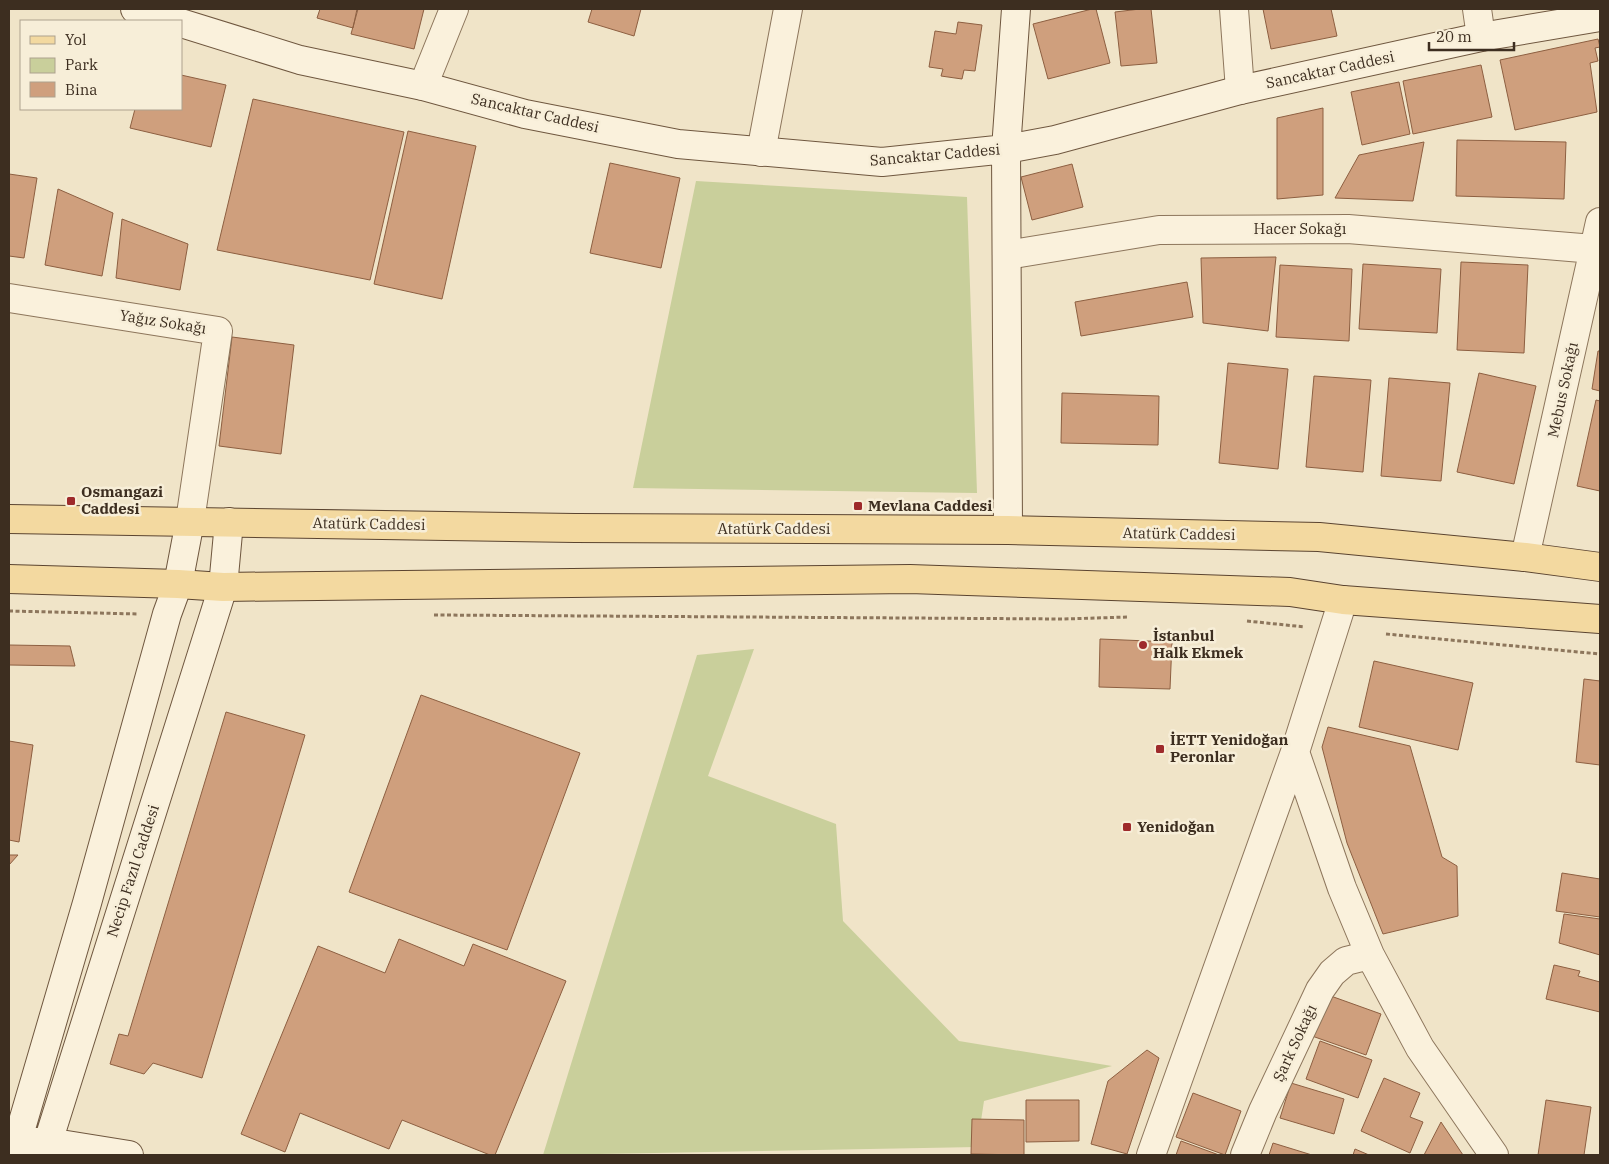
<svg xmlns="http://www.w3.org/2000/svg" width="1609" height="1164" viewBox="0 0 1609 1164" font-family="'IBM Plex Serif',serif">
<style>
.green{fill:#c9cf9b}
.building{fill:#cf9f7d;stroke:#8d5f41}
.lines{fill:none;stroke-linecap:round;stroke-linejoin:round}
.street-casing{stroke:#8d765c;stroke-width:30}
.secondary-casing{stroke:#6f573f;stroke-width:30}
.primary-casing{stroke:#5b4430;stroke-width:30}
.path{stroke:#8d765c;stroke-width:3;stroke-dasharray:4 2.5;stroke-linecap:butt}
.street{stroke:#faf1dc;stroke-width:28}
.secondary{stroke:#faf1dc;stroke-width:28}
.primary{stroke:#f3d9a0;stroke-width:28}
.poi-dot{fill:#9e2a2b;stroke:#f7eed8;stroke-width:2}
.labels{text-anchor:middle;stroke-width:5;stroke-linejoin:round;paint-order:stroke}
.street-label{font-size:15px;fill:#3d2e20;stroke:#f7eed8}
.poi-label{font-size:15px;font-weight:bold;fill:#3d2e20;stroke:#f7eed8;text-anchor:start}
</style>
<rect width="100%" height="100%" fill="#f0e4c8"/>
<path class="green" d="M696,181L967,197L977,493L633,488Z
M754,649L708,776L836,824L843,921L959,1041L1112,1066L984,1101L977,1147L543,1155L697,655Z"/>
<path class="building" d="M320,9H357L353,28L317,18Z
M358,9H424L414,49L351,34Z
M592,9H641L634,36L588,22Z
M1092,9H1096L1110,63L1048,79L1033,24Z
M1140,9H1151L1157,63L1121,66L1115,12Z
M1263,9H1331L1337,36L1271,49Z
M958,22L982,25L975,71L964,70L962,79L941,76L943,69L929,67L935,31L956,34Z
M1598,39L1600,47L1595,48L1598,61L1590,63L1597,112L1515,130L1500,60Z
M1481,65L1492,117L1413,134L1403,81Z
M181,75L226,85L211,147L130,128L135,109H181Z
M1399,82L1410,134L1362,145L1351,92Z
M253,99L404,132L370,280L217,250Z
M1323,108V195L1277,199V118Z
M408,131L476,146L442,299L374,284Z
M1457,140L1566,142L1564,199L1456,196Z
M1424,142L1413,201L1335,198L1359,155Z
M610,163L680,178L661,268L590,253Z
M1072,164L1083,207L1032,220L1021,177Z
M9,174L37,178L24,258L9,256Z
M58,189L113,213L102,276L45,265Z
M122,219L188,244L180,290L116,278Z
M1276,257L1268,331L1203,323L1201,258Z
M1461,262L1528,265L1524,353L1457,350Z
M1363,264L1441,269L1437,333L1359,329Z
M1280,265L1352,269L1349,341L1276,337Z
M1187,282L1193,317L1081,336L1075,302Z
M232,337L294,345L281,454L219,446Z
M1598,351H1600V391L1592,389Z
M1228,363L1288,369L1278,469L1219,463Z
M1479,373L1536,386L1514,484L1457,472Z
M1314,376L1371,380L1363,472L1306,467Z
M1389,378L1450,383L1441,481L1381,476Z
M1062,393L1159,396L1158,445L1061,443Z
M1596,400L1600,401V491L1577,486Z
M1100,639L1172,642L1170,689L1099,687Z
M9,645L70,646L75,666L9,665Z
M1374,661L1473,683L1458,750L1359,727Z
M1584,679L1600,681V765L1576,762Z
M421,695L580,753L507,950L349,892Z
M226,712L305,735L202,1078L153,1063L144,1074L110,1064L119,1034L128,1036Z
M1328,727L1410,746L1442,857L1457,866L1458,916L1383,934L1347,843L1322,747Z
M9,741L33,745L19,842L9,840Z
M9,855H18L9,865Z
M1562,873L1600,879V917L1556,911Z
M1564,914L1600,919V955L1559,943Z
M399,939L464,966L473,944L566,981L495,1155H490L402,1120L389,1149L300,1113L285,1152L241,1134L318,946L385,973Z
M1554,965L1580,971L1578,976L1600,982V1012L1546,999Z
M1328,995L1381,1014L1366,1055L1312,1036Z
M1320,1041L1372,1060L1358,1098L1306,1079Z
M1147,1050L1159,1058L1127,1154L1091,1144L1108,1081Z
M1384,1078L1420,1093L1410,1117L1423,1122L1410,1153L1361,1131Z
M1291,1083L1344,1099L1334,1134L1280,1118Z
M1193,1093L1241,1111L1225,1155L1176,1137Z
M1026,1100H1079V1141L1026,1142Z
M1546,1100L1591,1107L1584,1155H1538Z
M972,1119L1024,1120V1155L971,1154Z
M1441,1122L1463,1155H1424Z
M1181,1141L1219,1155H1176Z
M1273,1143L1312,1155H1269Z
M1355,1149L1369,1155H1353Z"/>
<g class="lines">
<defs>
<path id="street" d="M1234,9L1240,90
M1477,9L1481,37
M423,86L454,9
M761,152L788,9
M1007,255L1159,230L1348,229L1594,249
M9,298L218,331L190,521
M1525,557L1600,222
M1343,600L1295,752L1342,888L1370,955L1420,1048L1494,1155
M1151,1155L1295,752
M1245,1155L1263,1111L1320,990L1332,973L1346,961L1370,955"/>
<path id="secondary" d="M135,9L175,21
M181,23L300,60L423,86L525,114L678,144L882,162L1006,149L1055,140L1240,90L1481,37L1600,17
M1008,530L1006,149L1016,9
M29,1142H48L129,1155
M11,1155L17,1142L87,903L167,614L178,584L190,521
M42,1155L48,1142L223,587L229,522"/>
<path id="primary" d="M9,519L575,528L1008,530L1319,537L1525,557L1600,567
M9,579L178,584L223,587L910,579L1290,592L1343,600L1600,619"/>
</defs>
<use href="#street" class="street-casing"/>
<use href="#secondary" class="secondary-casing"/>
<use href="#primary" class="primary-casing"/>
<path class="path" d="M9,611L138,614
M434,615L1064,619L1128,617
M1247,621L1305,627
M1386,634L1600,654"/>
<use href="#street" class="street"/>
<use href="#secondary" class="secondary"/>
<use href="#primary" class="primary"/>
</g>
<g class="poi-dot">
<rect x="66" y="496" width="10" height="10" rx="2.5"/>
<rect x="853" y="501" width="10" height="10" rx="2.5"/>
<circle cx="1143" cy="645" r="5"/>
<rect x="1155" y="744" width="10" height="10" rx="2.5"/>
<rect x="1122" y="822" width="10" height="10" rx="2.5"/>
</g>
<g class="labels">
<g class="street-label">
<text transform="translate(1330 70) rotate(-12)" y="5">Sancaktar Caddesi</text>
<text transform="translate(535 113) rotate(13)" y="5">Sancaktar Caddesi</text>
<text transform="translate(935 155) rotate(-5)" y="5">Sancaktar Caddesi</text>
<text x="1300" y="234">Hacer Sokağı</text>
<text transform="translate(163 322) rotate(9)" y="5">Yağız Sokağı</text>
<text transform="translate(1563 390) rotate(-78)" y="5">Mebus Sokağı</text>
<text transform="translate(369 524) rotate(1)" y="5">Atatürk Caddesi</text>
<text x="774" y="534">Atatürk Caddesi</text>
<text transform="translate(1179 534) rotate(1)" y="5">Atatürk Caddesi</text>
<text transform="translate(133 871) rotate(-72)" y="5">Necip Fazıl Caddesi</text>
<text transform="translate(1295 1043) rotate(-65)" y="5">Şark Sokağı</text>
</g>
<g class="poi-label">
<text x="81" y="497">Osmangazi<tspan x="81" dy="17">Caddesi</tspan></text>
<text x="868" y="511">Mevlana Caddesi</text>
<text x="1153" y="641">İstanbul<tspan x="1153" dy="17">Halk Ekmek</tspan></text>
<text x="1170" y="745">İETT Yenidoğan<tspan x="1170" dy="17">Peronlar</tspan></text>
<text x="1137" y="832">Yenidoğan</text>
</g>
</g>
<rect width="1609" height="1164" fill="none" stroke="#3d2e20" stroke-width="20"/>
<rect x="20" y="20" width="162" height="90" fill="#f7eed8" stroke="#ada18e"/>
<rect x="30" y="36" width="25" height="8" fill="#f3d9a0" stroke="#ada18e"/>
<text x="65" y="45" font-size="15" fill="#3d2e20">Yol</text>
<rect x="30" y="58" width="25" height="15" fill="#c9cf9b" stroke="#ada18e"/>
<text x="65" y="70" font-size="15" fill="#3d2e20">Park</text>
<rect x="30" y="82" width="25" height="15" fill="#cf9f7d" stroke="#ada18e"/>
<text x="65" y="95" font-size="15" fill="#3d2e20">Bina</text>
<path d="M1429 42v8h85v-8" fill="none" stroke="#3d2e20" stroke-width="2.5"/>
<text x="1436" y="42" font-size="15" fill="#3d2e20" stroke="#f7eed8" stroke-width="4" paint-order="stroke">20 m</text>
</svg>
